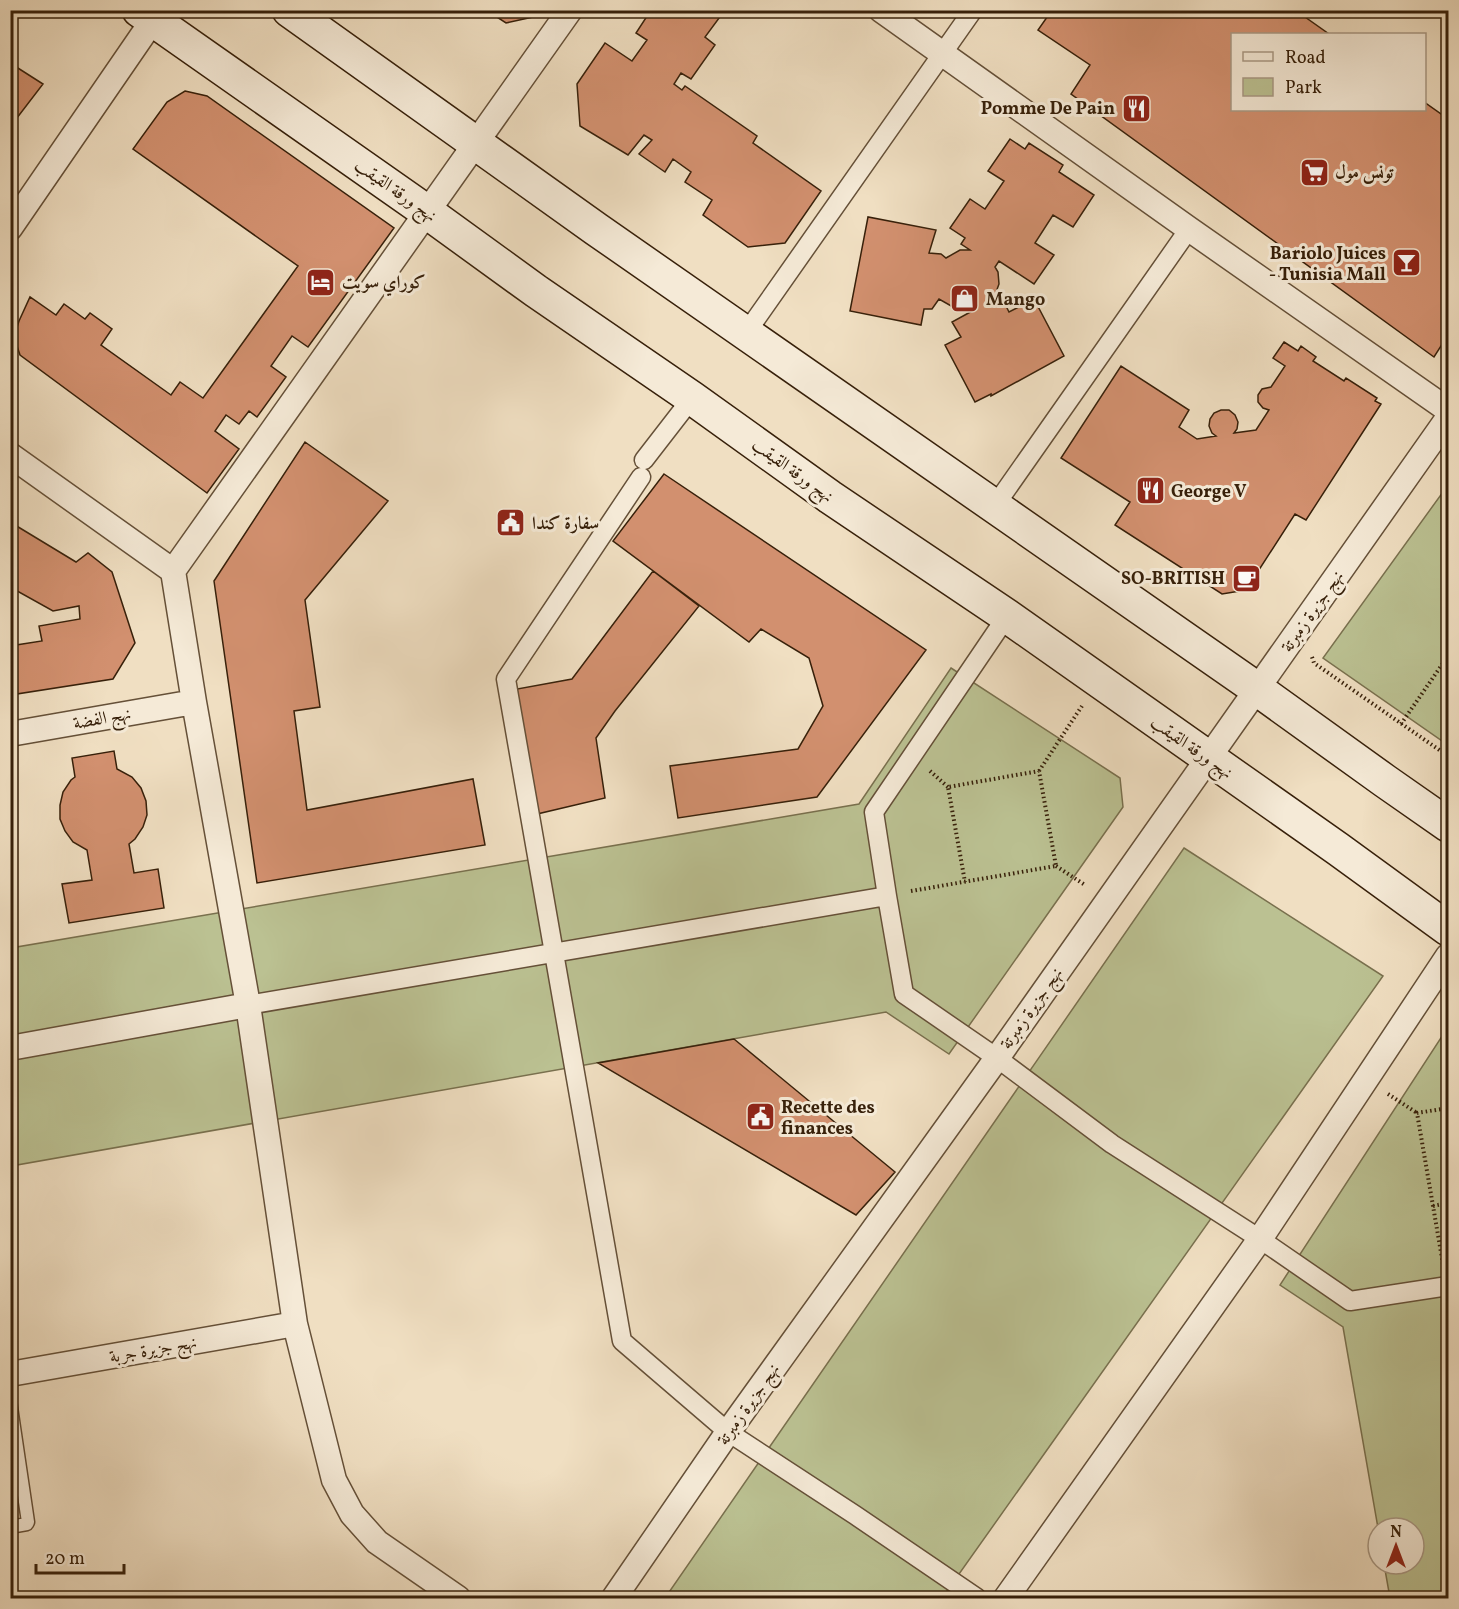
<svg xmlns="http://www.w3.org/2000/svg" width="1459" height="1609" viewBox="0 0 1459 1609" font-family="Vollkorn,Amiri,serif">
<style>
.green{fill:#bbc192;stroke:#79704e;stroke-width:1.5}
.building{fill:#d2906f;stroke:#37200a;stroke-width:1.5}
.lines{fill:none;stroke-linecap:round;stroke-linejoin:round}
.service-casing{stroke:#655038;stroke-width:15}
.pedestrian-casing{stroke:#655038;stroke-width:21}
.minor-casing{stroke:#655038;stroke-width:27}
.secondary-casing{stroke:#37200a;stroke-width:36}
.path{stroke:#37200a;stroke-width:4;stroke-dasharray:1.5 3;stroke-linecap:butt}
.service{stroke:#f5ead7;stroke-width:12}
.pedestrian{stroke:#f5ead7;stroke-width:18}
.minor{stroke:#f5ead7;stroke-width:24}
.secondary{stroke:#f5ead7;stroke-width:33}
.labels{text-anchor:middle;stroke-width:6;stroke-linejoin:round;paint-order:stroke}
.poi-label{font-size:18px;font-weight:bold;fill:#37200a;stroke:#f5ead7;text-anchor:start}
.street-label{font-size:18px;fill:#37200a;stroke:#f5ead7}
</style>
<rect width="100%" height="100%" fill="#f0dfc2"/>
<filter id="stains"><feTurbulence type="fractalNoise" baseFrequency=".00333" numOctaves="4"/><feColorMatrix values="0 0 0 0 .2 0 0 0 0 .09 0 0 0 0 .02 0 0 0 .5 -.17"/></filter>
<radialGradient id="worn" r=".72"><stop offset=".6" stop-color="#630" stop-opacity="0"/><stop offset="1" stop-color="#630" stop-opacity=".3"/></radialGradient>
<path class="green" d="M1448,485V745L1323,658Z
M951,668L1120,778L1123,807L949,1054L886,1012L11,1166V948L859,804Z
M1184,848L1383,976L942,1598H665Z
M1448,1027V1598H1390L1384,1564H1414V1528H1378L1343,1327L1280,1285Z"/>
<path class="building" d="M486,10H545L542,15L506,23Z
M651,10H656L662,15L665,10H725L705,37L715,45L691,79L681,73L674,84L682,90L685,86L757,136L753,143L821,191L785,243L748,247L703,215L712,200L685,182L691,172L673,159L665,172L639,154L652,140L644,135L628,155L580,126L577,84L605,43L632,61L647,40L636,33Z
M1052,10H1295L1329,34H1232V110H1424V102L1448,119V335L1434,357L1071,94L1090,65L1038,30Z
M10,63L43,84L10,127Z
M185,91L207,96L394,228L308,347L292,336L271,366L286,377L257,417L249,411L239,424L226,415L215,431L239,449L207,493L20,355L14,337L19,321L30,297L56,315L64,304L85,319L90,313L112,329L101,345L171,395L180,382L203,398L298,266L133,149L167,102Z
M1010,139L1025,149L1029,143L1063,165L1059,172L1094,195L1073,227L1053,215L1035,243L1054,255L1034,284L999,261L995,267L998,272L999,284L995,295L990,302L1001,296L1009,312L1034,299L1064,356L991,396V394L975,402L945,345L961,337L952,322L974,310L965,311L953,307L939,299L932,309H924L921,325L850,311L868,217L936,230L929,253L941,254L946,258L960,250H970L961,244L965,238L950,228L970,199L985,209L1004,181L988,171Z
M1284,342L1298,351L1301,346L1316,357L1313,361L1344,381L1346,378L1377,398L1375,401L1381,404L1306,520L1295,514L1246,590L1222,594L1115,525L1130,502L1061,458L1121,366L1189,410L1179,427L1197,439L1216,436L1212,433L1209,426L1210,419L1214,413L1221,410H1229L1235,415L1238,422L1237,429L1234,433L1256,430L1269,410L1263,408L1258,402V395L1262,389L1271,387L1285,366L1273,358Z
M305,442L388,501L305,600L320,707L294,711L307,810L473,779L485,845L257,883L214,581Z
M664,474L926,650L817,797L678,818L670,766L798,749L823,706L809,658L761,629L749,642L613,541Z
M10,522L76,562L88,553L112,572L135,643L113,679L10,695V646L42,641L39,626L80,619L79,606L53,611L10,587Z
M653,571L699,606L615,711L596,738L605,798L537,814L517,689L572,679Z
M114,751L117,769L132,777L141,788L146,801L147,815L143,827L135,839L129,844L134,873L158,869L164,908L69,923L62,884L92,880L87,850L73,842L65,831L60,819V805L63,792L71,780L75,777L72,758Z
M10,894L17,933L10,934Z
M734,1039L895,1172L856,1215L598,1063Z"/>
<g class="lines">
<defs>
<path id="service" d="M10,1400L28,1522L27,1524L10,1527"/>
<path id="pedestrian" d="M746,333L973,10
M644,460L692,398
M641,477L506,679L622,1341L728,1432L855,1515L977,1598
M994,507L1189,229
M1007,616L874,812L887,896L904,994L997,1058L1112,1144L1260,1239L1350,1301L1448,1286
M248,1005L887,896"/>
<path id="minor" d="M881,10L1189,229L1448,410
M10,228L153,20
M10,455L173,571
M10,734L194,702
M10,1048L248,1005
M10,1374L295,1324
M458,1598L377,1542L352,1514L334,1480L295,1324L248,1005L194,702L173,571L570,10
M614,1598L728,1432L997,1058L1448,418
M1006,1598L1260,1239L1448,956"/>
<path id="secondary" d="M139,10L427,212L536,291L692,398L830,497L1007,616L1338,849L1448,929
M289,10L596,229L1257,689L1385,781L1448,825"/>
</defs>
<use href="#service" class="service-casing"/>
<use href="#pedestrian" class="pedestrian-casing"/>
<use href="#minor" class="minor-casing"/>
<use href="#secondary" class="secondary-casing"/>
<path class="path" d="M1312,657L1314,663L1448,756
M1401,724L1448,656
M930,771L948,787
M1039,771L1082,706
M1056,866L1085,885
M911,891L1056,866L1039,771L948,787L965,882
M1388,1094L1417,1113
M1433,1206L1448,1203
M1443,1264L1417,1113L1448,1108"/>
<use href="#service" class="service"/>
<use href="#pedestrian" class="pedestrian"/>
<use href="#minor" class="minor"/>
<use href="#secondary" class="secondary"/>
</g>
<defs>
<symbol id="restaurant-square" viewBox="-11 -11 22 22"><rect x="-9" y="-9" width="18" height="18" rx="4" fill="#8f2418" stroke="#f5ead7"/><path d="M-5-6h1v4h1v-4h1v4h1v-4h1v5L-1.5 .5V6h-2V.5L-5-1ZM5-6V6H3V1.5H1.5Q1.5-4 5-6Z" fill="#fff"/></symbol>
<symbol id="supermarket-square" viewBox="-11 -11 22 22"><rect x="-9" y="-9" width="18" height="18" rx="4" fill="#8f2418" stroke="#f5ead7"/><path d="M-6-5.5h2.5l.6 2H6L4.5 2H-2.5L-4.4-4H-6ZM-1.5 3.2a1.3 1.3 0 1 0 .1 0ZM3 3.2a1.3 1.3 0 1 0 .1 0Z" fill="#fff"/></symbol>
<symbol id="bar-square" viewBox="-11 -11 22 22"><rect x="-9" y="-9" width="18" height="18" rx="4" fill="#8f2418" stroke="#f5ead7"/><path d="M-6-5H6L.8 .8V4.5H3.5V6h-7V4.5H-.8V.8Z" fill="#fff"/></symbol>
<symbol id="hotel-square" viewBox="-11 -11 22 22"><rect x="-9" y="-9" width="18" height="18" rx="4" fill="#8f2418" stroke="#f5ead7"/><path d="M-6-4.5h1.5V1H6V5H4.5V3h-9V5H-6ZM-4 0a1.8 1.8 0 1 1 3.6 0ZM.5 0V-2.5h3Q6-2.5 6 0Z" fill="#fff"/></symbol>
<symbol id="shop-square" viewBox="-11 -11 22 22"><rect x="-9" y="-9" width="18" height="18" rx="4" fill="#8f2418" stroke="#f5ead7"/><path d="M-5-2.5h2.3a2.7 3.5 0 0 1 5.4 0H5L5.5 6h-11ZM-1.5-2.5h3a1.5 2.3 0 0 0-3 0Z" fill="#fff"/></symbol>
<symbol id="civic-square" viewBox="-11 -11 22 22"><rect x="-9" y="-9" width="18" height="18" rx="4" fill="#8f2418" stroke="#f5ead7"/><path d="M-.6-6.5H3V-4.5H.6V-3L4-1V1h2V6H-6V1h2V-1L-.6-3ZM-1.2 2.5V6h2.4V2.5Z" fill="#fff"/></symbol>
<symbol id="cafe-square" viewBox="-11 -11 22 22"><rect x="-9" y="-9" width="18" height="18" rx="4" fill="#8f2418" stroke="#f5ead7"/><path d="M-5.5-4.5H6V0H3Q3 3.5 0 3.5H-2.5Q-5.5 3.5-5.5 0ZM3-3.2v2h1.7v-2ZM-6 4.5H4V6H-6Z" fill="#fff"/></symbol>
</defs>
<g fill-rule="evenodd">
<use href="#restaurant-square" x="1120" y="92" width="33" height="33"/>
<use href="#supermarket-square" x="1298" y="156" width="33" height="33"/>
<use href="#bar-square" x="1390" y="246" width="33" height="33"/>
<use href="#hotel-square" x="304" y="266" width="33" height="33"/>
<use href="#shop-square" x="948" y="282" width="33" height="33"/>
<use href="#restaurant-square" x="1134" y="474" width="33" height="33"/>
<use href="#civic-square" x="494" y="506" width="33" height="33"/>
<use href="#cafe-square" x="1230" y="562" width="33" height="33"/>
<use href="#civic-square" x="744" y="1100" width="33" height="33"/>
</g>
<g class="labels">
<g class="poi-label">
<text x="1115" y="114" text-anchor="end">Pomme De Pain</text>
<text x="1335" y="178">تونس مول</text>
<text x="1386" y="259" text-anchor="end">Bariolo Juices<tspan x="1386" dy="21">- Tunisia Mall</tspan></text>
<text x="342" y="288">كوراي سويت</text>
<text x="986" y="305">Mango</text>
<text x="1171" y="497">George V</text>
<text x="532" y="529">سفارة كندا</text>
<text x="1225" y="584" text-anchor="end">SO-BRITISH</text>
<text x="781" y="1113">Recette des<tspan x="781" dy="21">finances</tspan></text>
</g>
<g class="street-label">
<text transform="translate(396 190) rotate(35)" y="6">نهج ورقة القيقب</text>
<text transform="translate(793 470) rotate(36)" y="6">نهج ورقة القيقب</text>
<text transform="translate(1312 611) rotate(-55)" y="6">نهج جزيرة زمبرتة</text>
<text transform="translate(102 718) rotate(-10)" y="6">نهج الفضة</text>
<text transform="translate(1192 747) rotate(35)" y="6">نهج ورقة القيقب</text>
<text transform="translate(1031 1008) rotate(-55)" y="6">نهج جزيرة زمبرتة</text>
<text transform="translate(153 1349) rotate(-10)" y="6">نهج جزيرة جربة</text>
<text transform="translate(748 1404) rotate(-55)" y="6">نهج جزيرة زمبرتة</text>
</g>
</g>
<rect width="1459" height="1609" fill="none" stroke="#f0dfc2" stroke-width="36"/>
<rect x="12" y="12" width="1435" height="1585" fill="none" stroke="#37200a" stroke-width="3"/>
<rect x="18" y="18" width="1423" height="1573" fill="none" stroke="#37200a" stroke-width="1.5"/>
<rect x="1231" y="33" width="195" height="78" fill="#f5ead7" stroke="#a99985" stroke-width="1.5"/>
<rect x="1243" y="52" width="30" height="9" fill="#f5ead7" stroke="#a99985" stroke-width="1.5"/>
<text x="1285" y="63" font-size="18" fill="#37200a">Road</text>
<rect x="1243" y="78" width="30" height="18" fill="#bbc192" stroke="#a99985" stroke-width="1.5"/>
<text x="1285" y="93" font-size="18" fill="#37200a">Park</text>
<g transform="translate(1396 1546)"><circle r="28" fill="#f5ead7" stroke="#a99985" stroke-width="1.5"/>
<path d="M0-4.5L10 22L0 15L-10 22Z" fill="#8f2418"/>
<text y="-9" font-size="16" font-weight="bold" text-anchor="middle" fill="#37200a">N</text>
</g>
<path d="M36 1564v9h88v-9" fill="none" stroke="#37200a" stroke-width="3"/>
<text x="45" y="1564" font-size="18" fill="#37200a" stroke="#f5ead7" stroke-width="4.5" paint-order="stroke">20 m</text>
<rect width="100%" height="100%" filter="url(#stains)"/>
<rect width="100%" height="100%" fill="url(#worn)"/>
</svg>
